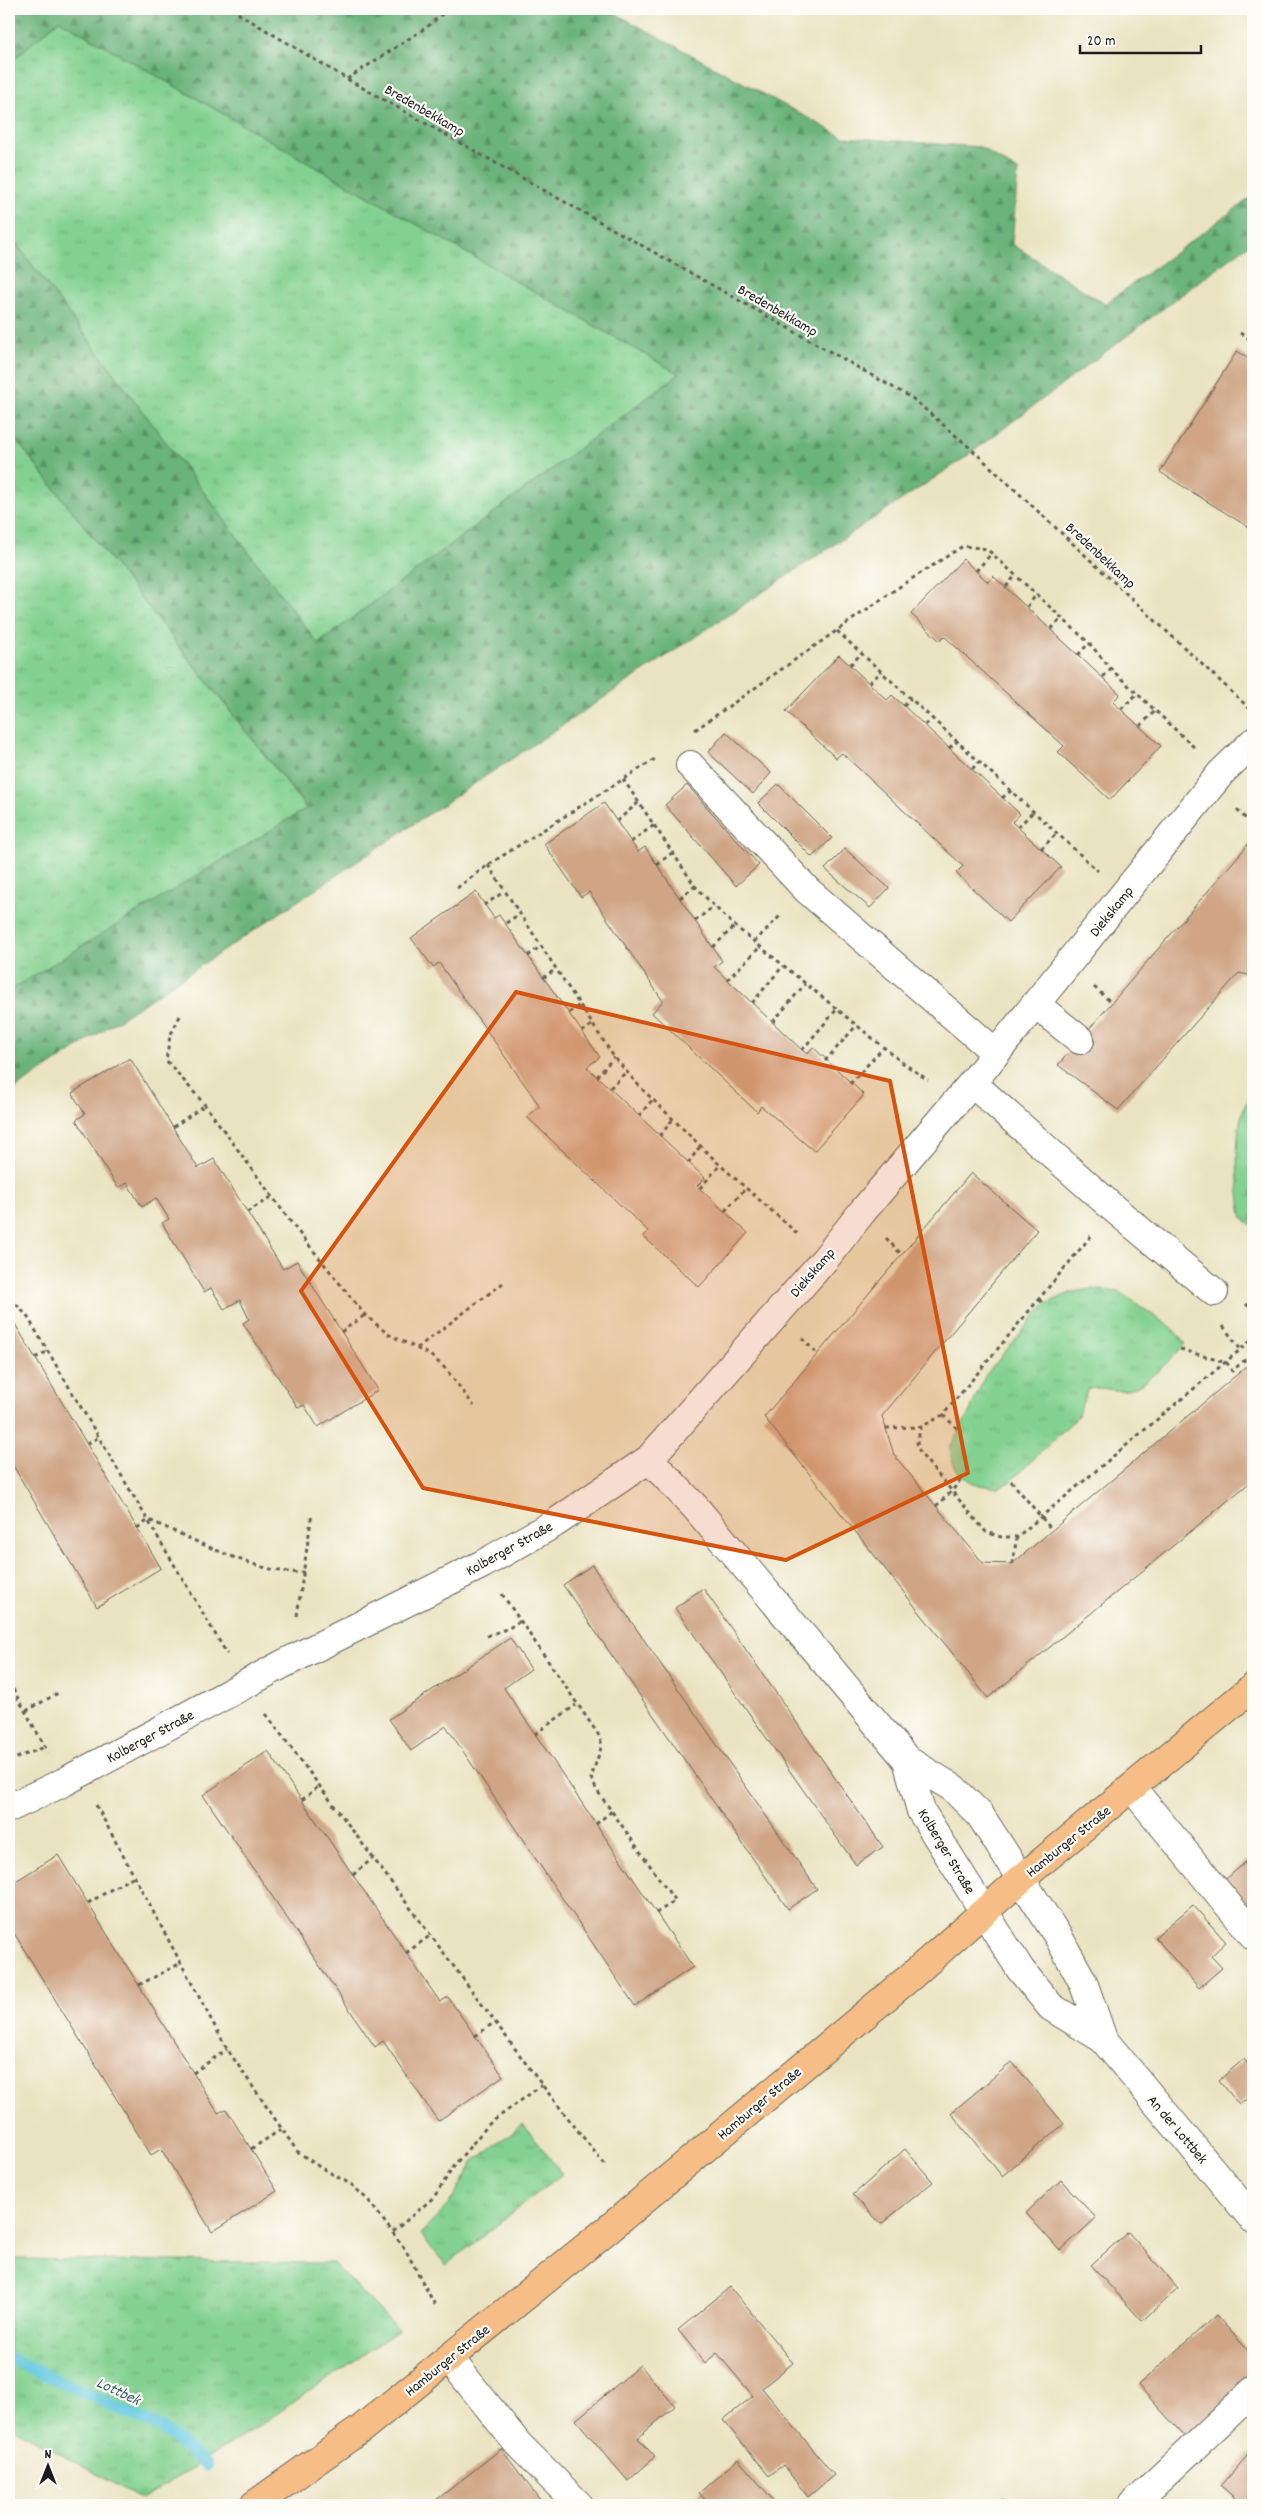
<svg xmlns="http://www.w3.org/2000/svg" width="1262" height="2514" viewBox="0 0 1262 2514" font-family="Dekko,sans-serif">
<style>
.grass{fill:url(#grass-tufts);stroke:#507656}
.forest{fill:url(#forest-firs);stroke:#43684b}
.lines{fill:none;stroke-linecap:round;stroke-linejoin:round}
.stream{stroke:#61c8df;stroke-width:12}
.building{fill:#cfa585}
.minor-casing{stroke:#646256;stroke-width:30}
.major-casing{stroke:#646256;stroke-width:30}
.path{stroke:#646256;stroke-width:3;stroke-dasharray:4 4;stroke-linecap:butt}
.minor{stroke:#fff;stroke-width:28}
.major{stroke:#f6be86;stroke-width:28}
.marked{fill:#d4530e;fill-opacity:0.2;stroke:#d4530e;stroke-width:4;stroke-linejoin:round}
.labels{text-anchor:middle;stroke-width:4.5;stroke-linejoin:round;paint-order:stroke}
.street-label{font-size:15px;fill:#1c1c1c;stroke:#fdfcf7}
.water-label{font-size:16px;font-style:italic;fill:#38616a;stroke:#fdfcf7}
</style>
<defs>
<pattern id="grass-tufts" width="24" height="20" patternUnits="userSpaceOnUse" patternTransform="scale(1.25)"><rect width="24" height="20" fill="#83d190"/><path d="M3 7l-1-3M5 7V3M7 7l1-3M15 17l-1-3M17 17v-4M19 17l1-3" fill="none" stroke="#71b37c"/></pattern>
<pattern id="forest-firs" width="22" height="20" patternUnits="userSpaceOnUse" patternTransform="scale(1.25)"><rect width="22" height="20" fill="#6ab37a"/><path d="M5 1l3.5 6h-7zM16 11l3.5 6h-7z" fill="#569163"/></pattern>
</defs>
<rect width="100%" height="100%" fill="#fdfcf7"/>
<filter id="ink" filterUnits="userSpaceOnUse"><feTurbulence type="fractalNoise" baseFrequency=".02" numOctaves="2"/><feDisplacementMap in="SourceGraphic" scale="10" xChannelSelector="R" yChannelSelector="G"/><feConvolveMatrix kernelMatrix="1 2 1 2 8 2 1 2 1" color-interpolation-filters="sRGB"/></filter>
<filter id="wash" filterUnits="userSpaceOnUse"><feTurbulence type="fractalNoise" baseFrequency=".0096" numOctaves="4" result="noise"/><feDisplacementMap in="SourceGraphic" scale="20" xChannelSelector="R" yChannelSelector="G"/><feGaussianBlur stdDeviation="1.12" result="paint"/><feColorMatrix in="noise" values="0 0 0 0 0 0 0 0 0 0 0 0 0 0 0 0 0 1.4 0 .05"/><feComposite in="paint" operator="in"/></filter>
<g filter="url(#wash)">
<rect width="100%" height="100%" fill="#eae3c1"/>
<path class="grass" d="M59,20L679,374L318,644L9,234V63Z
M9,431L307,809L9,991Z
M1253,1094V1226L1243,1219C1237,1191 1230,1114 1253,1094Z
M1091,1289L1120,1292L1173,1329L1186,1344C1174,1356 1143,1388 1127,1390C1115,1392 1104,1386 1088,1389L1077,1417L1011,1481L998,1488L973,1484L957,1471L951,1458V1446L969,1413L985,1376L1044,1305L1072,1292Z
M523,2124L562,2174L446,2265L420,2234L448,2206L474,2161Z
M9,2259L333,2263L399,2330L256,2428L142,2499L9,2426Z"/>
<path class="forest" d="M9,9H607L843,137L980,147L1018,171L1012,244L1105,304L1253,196V241L963,459L9,1093V991L307,808L9,431V234L318,644L679,374L59,20L9,63Z"/>
<g class="lines">
<path class="stream" d="M9,2358L163,2429L207,2465"/>
</g>
<g id="blocks">
<path class="building" d="M1237,351L1253,361V530L1160,472Z
M963,559L988,582L993,576L1120,694L1113,702L1161,746L1110,800L1058,752L1064,746L944,636L940,641L911,614Z
M839,655L887,700L892,695L1020,814L1012,822L1061,867L1008,922L956,873L963,866L842,753L836,758L786,711Z
M726,732L771,773L753,794L708,752Z
M778,784L832,838L812,857L758,803Z
M687,785L759,865L736,886L665,805Z
M604,803L638,852L645,847L722,961L714,967L802,1050L807,1054L813,1047L864,1095L814,1151L761,1106L757,1112L652,1013L663,1001L589,892L581,897L544,844Z
M1252,840L1253,976L1239,973L1118,1110L1058,1065Z
M845,849L889,888L870,908L825,869Z
M476,892L494,918L499,915L600,1057L587,1067L705,1178L697,1186L748,1233L699,1287L643,1236L648,1231L527,1117L539,1107L537,1102L439,963L433,967L411,938Z
M130,1058L198,1168L214,1159L283,1269L297,1261L378,1390L318,1427L304,1405L298,1408L243,1323L249,1319L240,1300L224,1309L211,1288L204,1292L162,1223L169,1219L156,1198L142,1207L127,1183L118,1188L76,1120L85,1114L72,1093Z
M971,1173L1037,1230L882,1416L894,1455L983,1563L1012,1564L1253,1361V1480L988,1698L764,1417Z
M9,1314L161,1568L97,1607L9,1459Z
M592,1565L817,1889L788,1909L563,1585Z
M703,1588L883,1847L856,1865L675,1608Z
M510,1638L531,1669L504,1688L693,1967L635,2006L446,1726L411,1751L389,1719Z
M268,1751L440,2002L448,1997L503,2076L438,2121L383,2041L375,2047L203,1795Z
M58,1855L218,2113L226,2109L277,2191L212,2232L161,2149L151,2155L9,1925V1885Z
M1253,1856V1924L1220,1884Z
M1193,1905L1226,1942L1211,1956L1222,1968L1199,1988L1155,1937Z
M1244,2059L1253,2071V2094L1239,2105L1219,2080Z
M1012,2062L1064,2124L1002,2176L951,2113Z
M905,2149L933,2182L881,2224L853,2195Z
M1061,2180L1096,2218L1060,2251L1026,2213Z
M1128,2232L1178,2288L1142,2321L1091,2265Z
M730,2287L793,2363L762,2388L834,2475L808,2497L783,2465L769,2476L723,2420L753,2396L717,2353L705,2363L678,2330Z
M1216,2315L1253,2356V2376L1185,2437L1138,2385Z
M640,2365L675,2406L638,2438L655,2457L628,2481L576,2420Z
M501,2449L544,2505H429L440,2497Z
M1253,2449V2505H1243L1221,2486Z
M738,2459L774,2501L769,2505H710L699,2493Z
M1002,2500L1007,2505H997Z"/>
</g>
</g>
<g filter="url(#ink)">
<use href="#blocks" fill-opacity="0" stroke="#646256" stroke-width="1"/>
<g class="lines">
<defs>
<path id="minor" d="M690,765L807,890L996,1053
M1035,1004L1080,1040
M972,1083L1113,1208L1214,1292
M649,1459L695,1507L907,1760L953,1788L980,1815L1059,1938L1083,1982L1103,2039
M907,1760L921,1811L1020,1969L1051,2007L1103,2039L1253,2219
M1132,1788L1253,1935
M9,1808L64,1782L283,1664L483,1564L555,1523L649,1459L825,1259L862,1212L972,1083L1221,773L1253,742
M450,2359L518,2444L579,2505
M1132,2505L1253,2391"/>
<path id="major" d="M254,2505L361,2429L607,2230L909,1978L1021,1879L1253,1687"/>
</defs>
<use href="#minor" class="minor-casing"/>
<use href="#major" class="major-casing"/>
<path class="path" d="M231,9L347,79L912,398L968,446L1249,708
M347,79L427,27L448,9
M1240,333L1253,341
M976,571L992,553
M1006,587L1015,576
M1027,607L1036,595
M1051,629L1061,619
M837,631L1098,871
M1078,655L1089,643
M850,665L862,653
M1103,677L1111,669
M869,683L882,671
M904,706L911,698
M1121,709L1137,694
M925,725L933,718
M1140,726L1156,710
M695,730L896,589L963,546L987,549L1089,643L1111,669L1196,749
M949,748L959,740
M972,769L980,761
M623,779L695,886L714,906L735,926L903,1063L928,1080
M1002,798L1012,790
M1237,810L1253,826
M617,821L639,802
M1018,827L1033,812
M1252,840L1253,838
M631,842L654,825
M1041,849L1057,833
M488,865L614,1057L640,1087L720,1165L799,1235
M657,865L673,852
M457,888L488,865L655,759
M680,898L695,886
M484,905L504,892
M695,921L714,906
M506,923L519,914
M754,942L781,915
M713,947L735,926
M528,956L541,946
M543,978L556,969
M727,980L761,946
M1094,987L1112,1003
M752,1003L783,966
M569,1013L581,1004
M180,1016L170,1036L166,1060L205,1105L296,1229L365,1315L388,1334L430,1355L446,1369L474,1406
M773,1022L805,984
M582,1032L594,1023
M802,1050L837,1009
M825,1061L857,1025
M597,1077L614,1057
M850,1084L884,1047
M610,1088L627,1071
M639,1116L653,1099
M173,1127L205,1105
M660,1136L673,1119
M688,1163L701,1145
M700,1188L720,1165
M725,1211L746,1188
M247,1212L273,1196
M1091,1236L943,1415L921,1427L917,1443L920,1453L986,1532L1001,1537H1017L1253,1339
M886,1238L902,1255
M1039,1299L1044,1305
M9,1300L17,1305L27,1316L227,1654
M1246,1304L1253,1310
M1223,1326L1241,1350
M341,1332L365,1315
M802,1338L817,1354
M417,1348L503,1283
M1180,1349L1227,1363L1232,1371L1253,1353
M35,1358L48,1351
M943,1415L959,1430
M886,1428L921,1427
M87,1444L99,1437
M1011,1481L1052,1530
M936,1506L951,1492L963,1477
M137,1528L149,1520C189,1537 263,1577 304,1572
M1012,1564L1017,1537
M502,1594L598,1734L602,1745L591,1778L596,1789L675,1901L656,1913
M297,1616L312,1513
M487,1636L509,1628L520,1621
M9,1682L48,1752
M26,1711L58,1693
M266,1714L542,2085L605,2165
M535,1734L576,1705
M9,1761L45,1747
M302,1800L319,1786
M96,1805L227,2049L297,2151L318,2166L352,2185L369,2201L405,2249L436,2307
M596,1824L612,1811
M353,1875L373,1858
M88,1903L134,1876
M406,1953L431,1935
M139,1985L181,1963
M475,2036L495,2022
M193,2073L227,2049
M251,2149L282,2129
M393,2232L434,2197L457,2162L489,2124L542,2085"/>
<use href="#minor" class="minor"/>
<use href="#major" class="major"/>
</g>
</g>
<path class="marked" d="M516,992L890,1081L968,1473L786,1560L423,1488L301,1291Z"/>
<g class="labels">
<g class="street-label">
<text transform="translate(425 110) rotate(30)" y="5">Bredenbekkamp</text>
<text transform="translate(778 310) rotate(30)" y="5">Bredenbekkamp</text>
<text transform="translate(1101 555) rotate(43)" y="5">Bredenbekkamp</text>
<text transform="translate(1111 911) rotate(-51)" y="5">Diekskamp</text>
<text transform="translate(812 1272) rotate(-49)" y="5">Diekskamp</text>
<text transform="translate(509 1548) rotate(-29)" y="5">Kolberger Straße</text>
<text transform="translate(150 1736) rotate(-28)" y="5">Kolberger Straße</text>
<text transform="translate(1068 1841) rotate(-39)" y="5">Hamburger Straße</text>
<text transform="translate(947 1851) rotate(59)" y="5">Kolberger Straße</text>
<text transform="translate(759 2103) rotate(-40)" y="5">Hamburger Straße</text>
<text transform="translate(1178 2129) rotate(50)" y="5">An der Lottbek</text>
<text transform="translate(447 2360) rotate(-39)" y="5">Hamburger Straße</text>
</g>
<g class="water-label">
<text transform="translate(119 2390) rotate(25)" y="6">Lottbek</text>
</g>
</g>
<rect width="1262" height="2514" fill="none" stroke="#fdfcf7" stroke-width="30"/>
<g transform="translate(48 2466)" stroke="#fdfcf7" stroke-width="4" paint-order="stroke">
<path d="M0-4L9 19L0 12L-9 19Z" fill="#1c1c1c"/>
<text y="-8" font-size="14" font-weight="bold" text-anchor="middle" fill="#1c1c1c">N</text>
</g>
<path d="M1080 45v8h121v-8" fill="none" stroke="#1c1c1c" stroke-width="2.5"/>
<text x="1087" y="45" font-size="15" fill="#1c1c1c" stroke="#fdfcf7" stroke-width="4" paint-order="stroke">20 m</text>
</svg>
